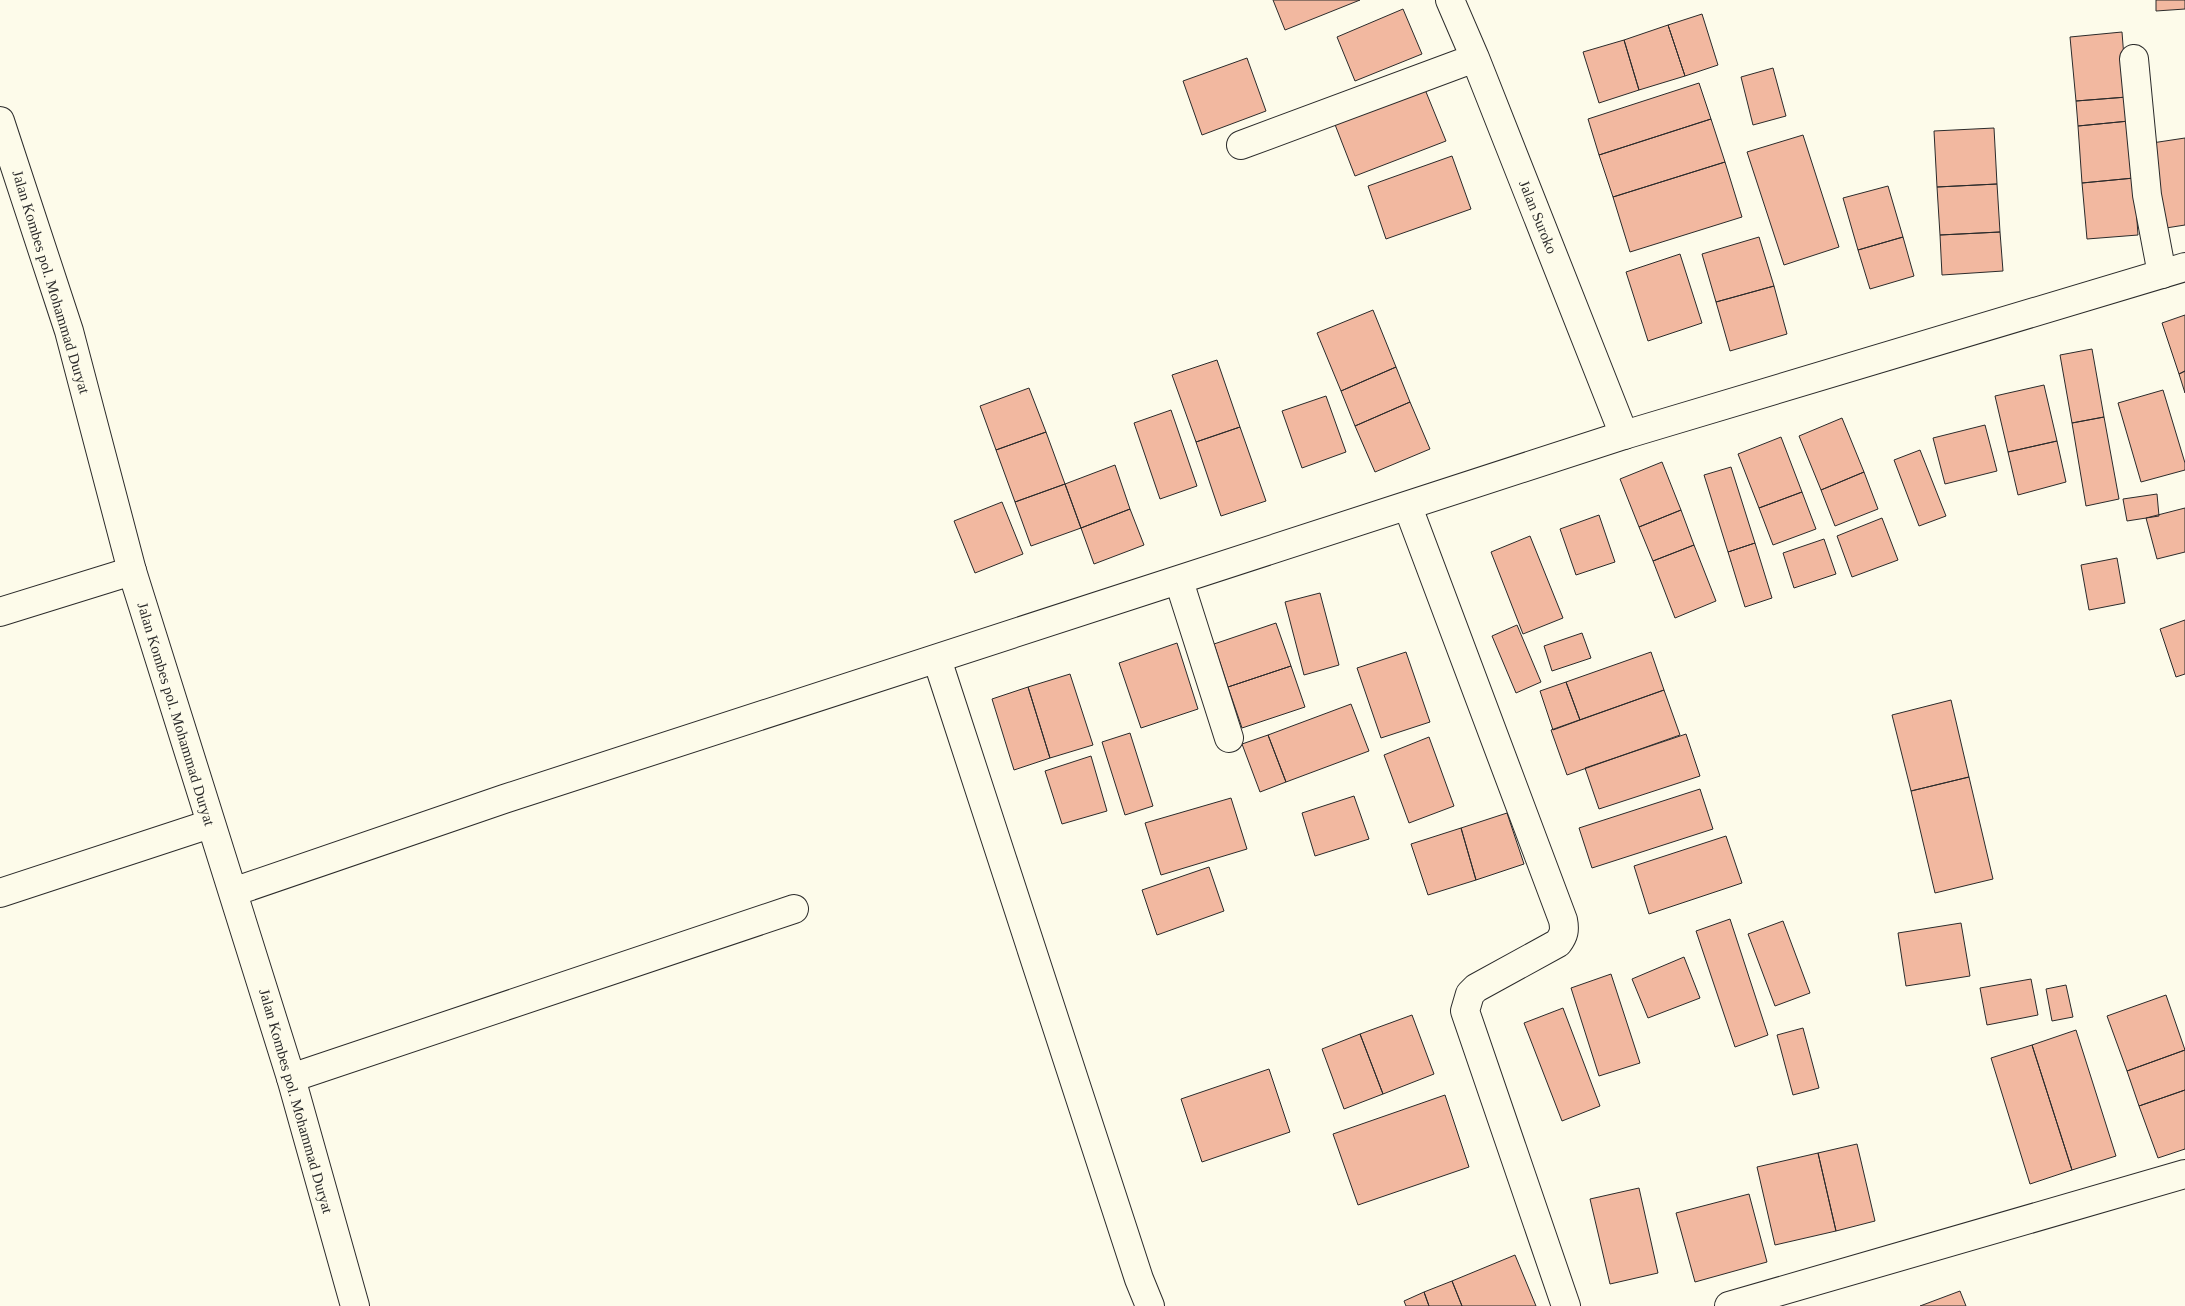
<svg xmlns="http://www.w3.org/2000/svg" width="2185" height="1306" viewBox="0 0 2185 1306" font-family="Georgia,serif">
<style>
.building{fill:#f2b8a0;stroke:#2b2b2b}
.lines{fill:none;stroke-linecap:round;stroke-linejoin:round}
.street-casing{stroke:#2b2b2b;stroke-width:30}
.secondary-casing{stroke:#2b2b2b;stroke-width:30}
.street{stroke:#fdfbea;stroke-width:28}
.secondary{stroke:#fdfbea;stroke-width:28}
.labels{text-anchor:middle;stroke-width:4;stroke-linejoin:round;paint-order:stroke}
.street-label{font-size:15px;fill:#2b2b2b;stroke:#fdfbea}
</style>
<rect width="100%" height="100%" fill="#fdfbea"/>
<path class="building" d="M1273,0H1360L1285,30Z
M2156,0H2185V9L2156,11Z
M1403,9L1422,54L1355,81L1337,37Z
M1702,14L1718,65L1685,76L1668,25Z
M1668,25L1685,76L1639,90L1624,40Z
M2122,32L2127,97L2076,101L2070,37Z
M1624,40L1639,90L1599,103L1583,52Z
M1247,58L1266,111L1202,135L1183,81Z
M1773,68L1786,116L1753,125L1741,77Z
M1699,83L1711,119L1599,155L1588,119Z
M1424,87L1446,141L1355,176L1334,122Z
M2127,97L2129,121L2078,126L2076,101Z
M1711,119L1725,162L1613,197L1599,155Z
M2129,121L2134,178L2082,183L2078,126Z
M1994,128L1997,184L1937,187L1934,131Z
M1803,135L1839,247L1784,265L1747,152Z
M2185,138V225L2166,228L2152,143Z
M1452,156L1471,209L1386,239L1368,186Z
M1725,162L1742,217L1630,252L1613,197Z
M2134,178L2138,235L2087,239L2082,183Z
M1997,184L2000,232L1940,235L1937,187Z
M1888,186L1903,237L1858,250L1843,198Z
M2000,232L2003,271L1942,275L1940,235Z
M1759,237L1774,286L1716,302L1702,254Z
M1903,237L1914,276L1870,289L1858,250Z
M1680,254L1702,323L1648,341L1626,272Z
M1774,286L1787,334L1730,351L1716,302Z
M1373,310L1396,367L1341,391L1317,333Z
M2185,315V371L2179,374L2162,323Z
M2092,349L2104,417L2072,423L2060,355Z
M1217,360L1240,427L1196,442L1172,375Z
M1396,367L1410,402L1355,426L1341,391Z
M2185,371V393L2179,374Z
M2044,385L2057,441L2008,452L1995,396Z
M1029,388L1046,432L996,450L980,406Z
M2163,390L2185,463V470L2141,482L2118,403Z
M1326,396L1346,452L1302,468L1282,411Z
M1410,402L1430,449L1375,472L1355,426Z
M1171,410L1197,486L1160,499L1134,423Z
M2104,417L2119,499L2086,506L2072,423Z
M1842,418L1864,472L1821,490L1799,436Z
M1985,425L1997,471L1945,484L1933,438Z
M1240,427L1266,501L1221,516L1196,442Z
M1046,432L1065,484L1015,502L996,450Z
M1781,437L1802,492L1759,508L1738,454Z
M2057,441L2066,482L2018,495L2008,452Z
M1920,450L1946,516L1919,526L1894,460Z
M1662,462L1681,510L1639,527L1620,479Z
M1115,465L1130,509L1081,528L1065,484Z
M1731,467L1755,543L1728,552L1704,475Z
M1864,472L1878,509L1835,526L1821,490Z
M1065,484L1081,528L1031,546L1015,502Z
M1802,492L1816,529L1773,545L1759,508Z
M2157,494L2159,516L2127,521L2123,499Z
M1002,502L1023,554L975,573L954,521Z
M2185,508V552L2157,559L2146,518Z
M1130,509L1144,545L1094,564L1081,528Z
M1681,510L1694,545L1653,561L1639,527Z
M1599,515L1615,562L1576,575L1560,529Z
M1882,518L1898,560L1852,577L1837,536Z
M1530,536L1563,618L1523,634L1491,552Z
M1824,539L1836,574L1794,588L1783,553Z
M1755,543L1772,598L1745,607L1728,552Z
M1694,545L1716,601L1675,618L1653,561Z
M2117,558L2125,603L2089,610L2081,565Z
M1320,593L1339,665L1304,675L1285,602Z
M2185,620V674L2176,677L2160,629Z
M1276,623L1291,666L1228,687L1214,644Z
M1517,625L1541,682L1516,693L1492,636Z
M1582,633L1591,658L1552,671L1544,646Z
M1177,643L1198,709L1141,728L1119,663Z
M1406,652L1430,722L1381,738L1357,668Z
M1651,652L1664,690L1580,720L1566,682Z
M1291,666L1305,707L1242,728L1228,687Z
M1070,674L1093,745L1050,758L1028,687Z
M1566,682L1580,720L1553,730L1540,691Z
M1028,687L1050,758L1014,770L992,699Z
M1664,690L1680,735L1567,775L1551,730Z
M1951,700L1969,777L1911,791L1892,715Z
M1351,704L1369,751L1286,782L1268,735Z
M1130,733L1153,806L1125,815L1102,742Z
M1686,734L1700,776L1599,809L1585,768Z
M1268,735L1286,782L1260,792L1242,744Z
M1429,737L1454,806L1409,823L1384,755Z
M1091,756L1107,811L1062,824L1045,771Z
M1969,777L1993,879L1935,893L1911,791Z
M1700,789L1713,829L1592,868L1579,828Z
M1354,796L1369,839L1315,856L1302,813Z
M1231,798L1247,849L1161,875L1145,823Z
M1507,813L1524,864L1476,880L1461,828Z
M1461,828L1476,880L1428,895L1411,844Z
M1726,836L1742,883L1649,914L1634,866Z
M1209,867L1224,911L1157,935L1142,890Z
M1730,919L1768,1035L1735,1047L1696,931Z
M1783,921L1810,993L1775,1006L1748,934Z
M1961,923L1970,976L1906,986L1898,933Z
M1684,957L1700,998L1648,1018L1632,979Z
M1611,974L1640,1063L1599,1076L1571,988Z
M2031,979L2038,1015L1987,1025L1980,988Z
M2066,985L2073,1017L2052,1021L2046,989Z
M2166,995L2185,1050L2127,1071L2107,1016Z
M1563,1008L1600,1106L1562,1121L1524,1023Z
M1412,1015L1434,1074L1383,1094L1360,1034Z
M1803,1028L1819,1088L1793,1095L1777,1035Z
M2076,1030L2116,1156L2072,1170L2032,1045Z
M1360,1034L1383,1094L1344,1109L1322,1049Z
M2032,1045L2072,1170L2030,1184L1991,1058Z
M2185,1050V1090L2139,1106L2127,1071Z
M1269,1069L1290,1132L1202,1162L1181,1099Z
M2185,1090V1149L2158,1158L2139,1106Z
M1445,1095L1469,1167L1358,1205L1333,1134Z
M1857,1144L1875,1221L1836,1231L1818,1153Z
M1818,1153L1836,1231L1775,1245L1757,1167Z
M1639,1188L1658,1273L1610,1284L1590,1199Z
M1749,1194L1767,1262L1695,1282L1676,1213Z
M1515,1255L1536,1306H1462L1452,1281Z
M1452,1281L1462,1306H1429L1424,1292Z
M1960,1291L1966,1306H1920Z
M1424,1292L1429,1306H1406L1404,1301Z"/>
<g class="lines">
<defs>
<path id="street" d="M1450,0L1475,58L1624,435
M2134,59L2147,195L2162,274
M1241,145L1475,58
M1408,507L1563,920C1565,930 1564,935 1558,943L1476,988L1470,994L1465,1011L1566,1306
M1179,581L1229,738
M0,612L132,571
M937,659L1139,1279L1150,1306
M0,893L210,824
M291,1078L794,909"/>
<path id="secondary" d="M0,121L69,331L132,571L291,1078L355,1306
M233,892L504,799L1624,435L2185,267
M1729,1306L2185,1174"/>
</defs>
<use href="#street" class="street-casing"/>
<use href="#secondary" class="secondary-casing"/>
<use href="#street" class="street"/>
<use href="#secondary" class="secondary"/>
</g>
<g class="labels">
<g class="street-label">
<text transform="translate(1538 217) rotate(68)" y="5">Jalan Suroko</text>
<text transform="translate(51 282) rotate(73)" y="5">Jalan Kombes pol. Mohammad Duryat</text>
<text transform="translate(176 714) rotate(73)" y="5">Jalan Kombes pol. Mohammad Duryat</text>
<text transform="translate(296 1101) rotate(74)" y="5">Jalan Kombes pol. Mohammad Duryat</text>
</g>
</g>
</svg>
